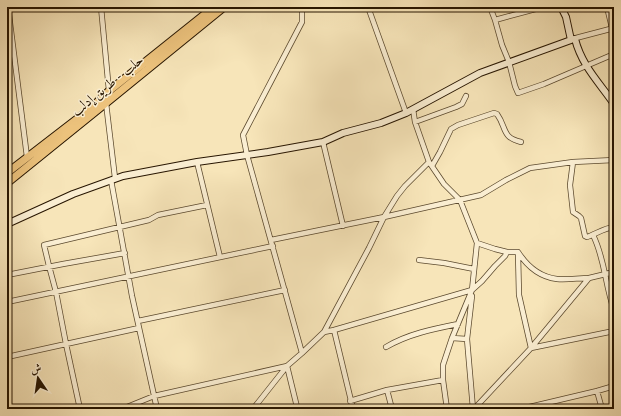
<svg xmlns="http://www.w3.org/2000/svg" width="621" height="416" viewBox="0 0 621 416" font-family="'IM FELL Great Primer',Amiri,serif">
<style>
.lines{fill:none;stroke-linecap:round;stroke-linejoin:round}
.street-casing{stroke:#5b492e;stroke-width:6}
.secondary-casing{stroke:#271500;stroke-width:8}
.primary-casing{stroke:#271500;stroke-width:9}
.street{stroke:#faeed2;stroke-width:4.5}
.secondary{stroke:#faeed2;stroke-width:6}
.primary{stroke:#ecc27c;stroke-width:7}
.labels{text-anchor:middle;stroke-width:3;stroke-linejoin:round;paint-order:stroke}
.street-label{font-size:14px;fill:#271500;stroke:#faeed2}
</style>
<rect width="100%" height="100%" fill="#f7e5b9"/>
<filter id="stains"><feTurbulence type="fractalNoise" baseFrequency=".005" numOctaves="4"/><feColorMatrix values="0 0 0 0 .2 0 0 0 0 .09 0 0 0 0 .02 0 0 0 .5 -.17"/></filter>
<radialGradient id="worn" r=".72"><stop offset=".6" stop-color="#630" stop-opacity="0"/><stop offset="1" stop-color="#630" stop-opacity=".3"/></radialGradient>
<g class="lines">
<defs>
<path id="street" d="M8,7L27,157
M101,7L109,91
M302,7V22L243,135L247,155L302,353
M368,7L406,113
M490,7L495,20L502,45L509,62L515,86L518,93L544,84L614,54
M607,7L612,28L614,32
M495,20L543,7
M572,39L614,28
M106,103L115,178
M415,122L456,107L462,104L466,96
M323,142L343,226
M197,162L220,257
M573,162L570,185L573,212L579,216L581,218L585,236L587,237C596,234 604,228 614,227
M432,166L440,152L451,129L458,125L494,113L497,114C507,128 501,137 521,142
M111,180L132,296L157,409
M593,235C605,259 605,285 614,310
M271,240L384,217L481,195L506,180L530,168L573,162L614,160
M477,243L495,249L507,252
M518,253L519,295L531,348L614,331
M419,260L444,263L474,269
M7,275L63,264L125,253
M472,296L467,339L473,409
M7,302L273,246
M138,321L285,290
M334,330L353,409
M324,332L369,248L384,217L397,196L405,186L429,162
M452,338L467,339
M386,347C408,334 433,329 458,324
M7,357L66,344L56,292L49,266L44,245L149,220L158,215L207,205
M387,390L392,409
M597,391L602,409
M350,401L387,390L443,380
M80,409L66,344L139,328
M122,409L154,396L287,366L297,407V409
M253,409L287,366L302,353L324,332L334,330L472,290L477,243L460,200L444,184L429,162L415,122L413,109
M447,409L443,380V365L452,338L472,290L482,281L495,266L505,256L507,252H518C527,266 540,277 557,279C567,280 579,278 589,278
M474,409L531,348L589,278L614,272
M521,409L597,391L614,386"/>
<path id="secondary" d="M575,39C582,66 599,82 614,104
M7,224L73,194L123,176L197,162L268,152L323,142L343,133L381,123L406,113L480,73L571,40L566,17L561,7"/>
<path id="primary" d="M7,173L90,109L109,91L214,7
M7,183L106,103L224,7"/>
</defs>
<use href="#street" class="street-casing"/>
<use href="#secondary" class="secondary-casing"/>
<use href="#primary" class="primary-casing"/>
<use href="#street" class="street"/>
<use href="#secondary" class="secondary"/>
<use href="#primary" class="primary"/>
</g>
<g class="labels">
<g class="street-label">
<text transform="translate(107 85) rotate(-39)" y="5">حلب - طريق إدلب</text>
</g>
</g>
<rect width="621" height="416" fill="none" stroke="#f7e5b9" stroke-width="24"/>
<rect x="8" y="8" width="605" height="400" fill="none" stroke="#271500" stroke-width="2"/>
<rect x="12" y="12" width="597" height="392" fill="none" stroke="#271500"/>
<g transform="translate(38 378) rotate(347)" stroke="#faeed2" stroke-width="3" paint-order="stroke">
<path d="M0-3L7 15L0 10L-7 15Z" fill="#271500"/>
<text y="-6" font-size="11" font-weight="bold" text-anchor="middle" fill="#271500">ش</text>
</g>
<rect width="100%" height="100%" filter="url(#stains)"/>
<rect width="100%" height="100%" fill="url(#worn)"/>
</svg>
